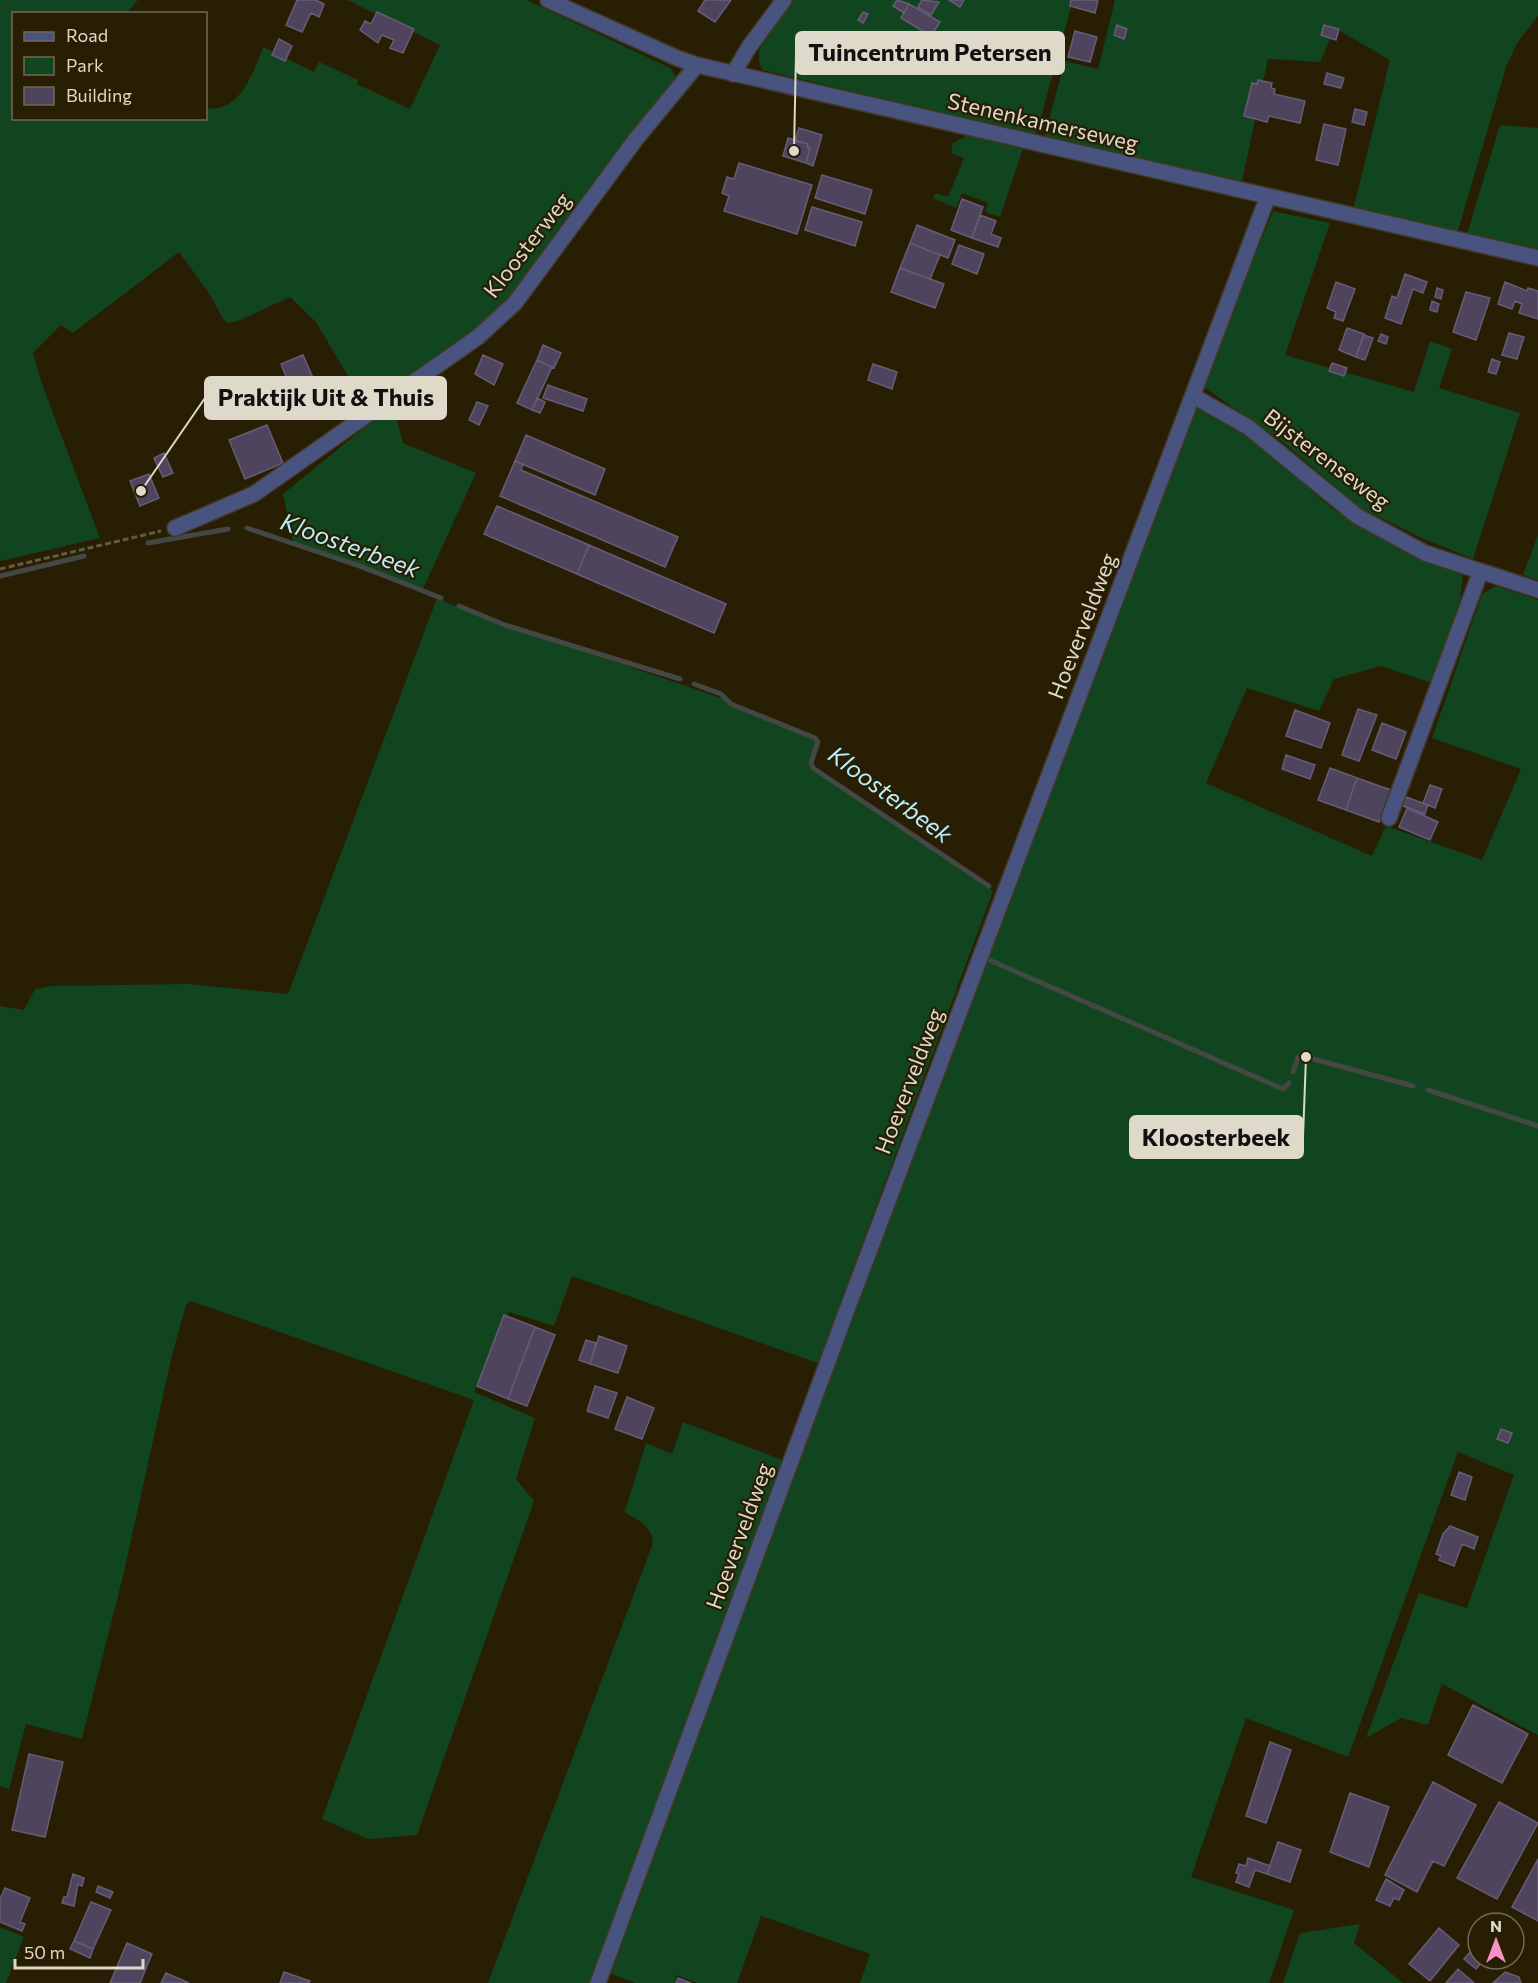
<svg xmlns="http://www.w3.org/2000/svg" width="1538" height="1983" viewBox="0 0 1538 1983" font-family="Commissioner,sans-serif">
<style>
.green{fill:#10451f}
.lines{fill:none;stroke-linecap:round;stroke-linejoin:round}
.stream{stroke:#444845;stroke-width:5}
.building{fill:#4f445e;stroke:#675c76;stroke-width:1.5}
.minor-casing{stroke:#423820;stroke-width:18}
.path{stroke:#635a44;stroke-width:3;stroke-dasharray:6 3;stroke-linecap:butt}
.minor{stroke:#485380;stroke-width:15}
.labels{text-anchor:middle;stroke-width:4.5;stroke-linejoin:round;paint-order:stroke}
.street-label{font-size:22px;fill:#dfd9c9;stroke:#281e04}
.water-label{font-size:24px;font-style:italic;fill:#baeffa;stroke:#281e04}
.leader{fill:none;stroke:#dfd9c9;stroke-width:2}
.callout-dot{fill:#dfd9c9;stroke:#281e04;stroke-width:2}
.callout{fill:#dfd9c9;stroke:#dfd9c9;stroke-width:2}
.callout-label{font-size:24px;text-anchor:middle;font-weight:bold;fill:#111}
</style>
<rect width="100%" height="100%" fill="#281e04"/>
<path class="green" d="M0,0H138L127,13L14,14V118H206V108C240,113 253,73 263,47L314,72L319,62L358,80L357,84L410,109L440,45L347,0H527L670,68L676,77L675,83L581,199L523,290L490,319L365,405L316,322L290,297L238,321L228,323L223,319L211,296L179,252L73,333L61,325L33,353L42,384L100,538L0,561Z
M794,0H1073L1036,135L763,70C747,48 781,18 794,0Z
M1115,0H1538V16L1517,43L1506,67L1457,234L1353,210L1390,60L1335,28L1320,62L1268,59L1242,181L1044,138L1065,61L1098,69Z
M1500,125L1538,128V251L1467,234Z
M966,136L1023,149L1000,217L985,212L988,203L962,193L956,208L933,198L936,193L948,197L964,158L951,153L953,143Z
M1273,211L1330,223L1285,355L1414,392L1430,341L1452,349L1439,388L1520,413L1473,559L1424,539L1359,507L1283,442L1205,388L1207,375Z
M393,404L403,443L476,473L422,591L294,546L283,494Z
M1203,409C1230,425 1256,441 1279,461C1300,478 1317,498 1339,513C1377,539 1420,558 1463,574L1460,600L1432,683L1381,666L1334,679L1319,711L1247,688L1206,783L1372,856L1386,826L1482,860L1521,769L1432,738L1482,594L1496,586L1538,600V1735L1442,1684L1428,1725L1401,1718L1366,1738L1419,1593L1467,1608L1514,1475L1458,1452L1348,1757L1246,1718L1191,1877L1294,1910L1269,1983H860L870,1954L761,1916L737,1983H697L677,1975L674,1983H636L611,1974L808,1434L1195,410Z
M1538,535V580L1523,575Z
M437,598L469,612L727,700L732,706L816,741L809,765L993,891L818,1363L572,1276L554,1326L509,1312L474,1392L535,1418L516,1479L534,1501L417,1835L368,1839L322,1819L474,1400L191,1301L186,1305L172,1355L124,1572L82,1739L26,1724L9,1789L0,1786V1006L24,1010L35,989L52,986L188,984L288,994Z
M683,1422L782,1460L592,1983H488L653,1543C653,1526 634,1517 620,1510L625,1511L646,1443L672,1454Z
M1360,1924L1354,1943L1403,1983H1283L1300,1933Z
M0,1927L24,1937L6,1983H0Z"/>
<g class="lines">
<path class="stream" d="M247,528L360,566L441,598
M148,543L228,529
M0,576L84,556
M459,606L505,625L680,679
M694,684L721,694L731,704L815,738L818,742L811,763L813,768L989,886
M987,954V959L1283,1089L1289,1083
M1293,1072L1298,1057H1306L1413,1086
M1428,1090L1538,1126"/>
</g>
<path class="building" d="M297,0H316L324,4L319,17L311,13L302,32L286,25Z
M705,0H731L715,22L698,11Z
M897,0L909,4L904,13L893,6Z
M922,0L939,2L931,15L918,7Z
M949,0H964L960,7Z
M1071,0H1098L1095,13L1070,6Z
M909,4L940,22L931,36L901,18Z
M377,12L414,29L403,53L390,48L394,40L382,35L378,43L360,30L365,21L371,24Z
M863,12L868,14L863,23L858,20Z
M1117,25L1127,29L1124,39L1114,35Z
M1324,25L1339,29L1336,40L1321,35Z
M1075,31L1097,37L1090,62L1068,57Z
M279,39L292,46L285,61L272,55Z
M1327,73L1344,78L1341,88L1324,84Z
M1258,80L1272,83L1271,88L1275,89L1274,94L1305,101L1300,123L1269,116L1267,122L1244,116L1252,83L1257,84Z
M1355,109L1367,112L1364,125L1352,122Z
M1324,124L1346,129L1338,165L1316,160Z
M799,128L822,135L813,166L806,163L810,148L807,147L808,144L795,141Z
M788,138L808,144L807,147L810,148L806,163L783,156Z
M739,163L812,185L797,234L724,211L729,196L722,193L727,177L734,179Z
M822,175L872,190L865,214L815,198Z
M962,199L983,207L972,238L951,230Z
M812,207L862,222L855,246L805,230Z
M980,215L996,221L991,234L1001,238L998,247L972,238Z
M917,225L955,240L948,258L910,243Z
M910,243L940,255L930,279L900,268Z
M959,245L984,254L977,274L952,264Z
M900,268L944,284L935,308L891,292Z
M1405,274L1427,282L1423,293L1413,289L1401,324L1385,318L1392,296L1397,298Z
M1336,282L1355,289L1343,321L1334,318L1336,312L1327,308Z
M1505,282L1527,291L1528,288L1538,291V319L1519,313L1522,304L1515,301L1512,309L1498,304Z
M1437,288L1443,290L1441,299L1435,297Z
M1466,292L1490,298L1476,340L1453,332Z
M1432,301L1439,304L1437,312L1430,310Z
M1347,328L1364,334L1356,357L1339,350Z
M1509,333L1524,337L1517,359L1502,355Z
M1381,334L1388,337L1386,344L1378,341Z
M1364,335L1373,338L1365,360L1356,357Z
M543,345L561,353L554,368L537,360Z
M303,355L325,405L301,414L281,364Z
M483,355L503,364L494,385L475,374Z
M1492,359L1500,362L1496,374L1488,372Z
M537,360L552,367L532,410L517,403Z
M1332,363L1347,368L1344,376L1329,371Z
M873,364L897,372L892,389L868,380Z
M548,385L587,399L583,411L543,398Z
M537,398L545,402L540,413L532,410Z
M477,402L488,406L479,425L469,420Z
M267,425L283,463L245,479L229,440Z
M526,435L605,469L595,495L515,461Z
M164,453L173,473L163,477L154,458Z
M515,461L523,464L521,470L678,537L665,567L500,496Z
M149,474L159,498L140,506L130,481Z
M497,506L589,545L577,574L484,534Z
M589,545L726,604L714,633L577,574Z
M1358,709L1377,715L1359,761L1342,755Z
M1295,710L1330,723L1321,748L1286,736Z
M1382,723L1406,732L1396,759L1372,750Z
M1286,755L1315,765L1310,779L1282,769Z
M1330,768L1357,778L1346,810L1318,800Z
M1357,778L1391,790L1379,822L1346,810Z
M1430,785L1442,789L1435,808L1423,803Z
M1406,797L1428,805L1425,814L1403,806Z
M1407,808L1438,822L1430,840L1399,827Z
M504,1315L535,1327L508,1399L477,1386Z
M535,1327L555,1335L527,1406L508,1399Z
M599,1336L627,1346L618,1373L590,1364Z
M586,1340L596,1343L590,1364L579,1360Z
M595,1386L617,1393L608,1418L587,1411Z
M627,1397L654,1408L642,1439L615,1429Z
M1501,1429L1512,1433L1508,1443L1497,1439Z
M1459,1472L1472,1477L1465,1500L1451,1495Z
M1450,1526L1478,1537L1474,1549L1462,1544L1454,1566L1439,1560L1441,1556L1436,1554L1443,1534Z
M1473,1705L1528,1734L1502,1783L1448,1755Z
M1270,1742L1291,1750L1266,1823L1246,1816Z
M29,1754L63,1762L45,1837L12,1830Z
M1433,1782L1476,1805L1444,1866L1433,1861L1417,1892L1385,1875Z
M1350,1793L1389,1807L1369,1867L1330,1852Z
M1499,1802L1538,1823L1497,1899L1457,1878Z
M1278,1842L1301,1850L1290,1882L1267,1874Z
M1248,1858L1270,1866L1267,1874L1255,1870L1249,1887L1236,1882L1239,1874L1236,1873L1239,1864L1246,1866Z
M1538,1859V1921L1512,1907Z
M73,1874L84,1878L82,1886L78,1884L74,1906L62,1903L64,1897H67Z
M1386,1879L1404,1890L1399,1900L1394,1898L1390,1906L1376,1900Z
M98,1886L113,1892L110,1898L96,1892Z
M5,1888L30,1898L20,1922L25,1924L22,1931L0,1922V1899Z
M91,1902L111,1910L93,1949L74,1941Z
M1439,1928L1459,1945L1430,1981L1409,1964Z
M74,1941L93,1949L90,1958L70,1949Z
M127,1943L152,1954L140,1983H110Z
M1470,1952L1482,1962L1476,1969L1464,1959Z
M1458,1969L1474,1983H1446Z
M284,1972L310,1981L309,1983H280Z
M1505,1972L1519,1977L1521,1983H1493Z
M166,1973L189,1983H161Z
M678,1978L691,1983H676Z"/>
<g class="lines">
<defs>
<path id="minor" d="M548,0L677,58L697,65L1538,258
M733,74L749,47L784,0
M1193,396L1248,427L1357,516L1425,553L1538,590
M175,528L254,494L478,337L515,303L636,139L697,65
M1389,818L1480,573
M598,1983L845,1315L1268,196"/>
</defs>
<use href="#minor" class="minor-casing"/>
<path class="path" d="M0,569L161,531"/>
<use href="#minor" class="minor"/>
</g>
<g class="labels">
<g class="street-label">
<text transform="translate(1043 122) rotate(13)" y="8">Stenenkamerseweg</text>
<text transform="translate(527 245) rotate(-52)" y="8">Kloosterweg</text>
<text transform="translate(1327 459) rotate(37)" y="8">Bijsterenseweg</text>
<text transform="translate(1082 626) rotate(-69)" y="8">Hoeverveldweg</text>
<text transform="translate(909 1081) rotate(-69)" y="8">Hoeverveldweg</text>
<text transform="translate(739 1536) rotate(-70)" y="8">Hoeverveldweg</text>
</g>
<g class="water-label">
<text transform="translate(350 546) rotate(20)" y="8">Kloosterbeek</text>
<text transform="translate(890 795) rotate(36)" y="8">Kloosterbeek</text>
</g>
</g>
<path class="leader" d="M794 151L796 53M141 491L205 398M1306 1057L1303 1137"/>
<g class="callout-dot">
<circle cx="794" cy="151" r="6"/>
<circle cx="141" cy="491" r="6"/>
<circle cx="1306" cy="1057" r="6"/>
</g>
<g class="callout">
<rect x="796" y="32" width="268" height="42" rx="6"/>
<rect x="205" y="377" width="241" height="42" rx="6"/>
<rect x="1130" y="1116" width="173" height="42" rx="6"/>
</g>
<g class="callout-label">
<text x="930" y="61">Tuincentrum Petersen</text>
<text x="326" y="406">Praktijk Uit &amp; Thuis</text>
<text x="1216" y="1146">Kloosterbeek</text>
</g>
<rect x="12" y="12" width="195" height="108" fill="#281e04" stroke="#716953" stroke-width="1.5"/>
<rect x="24" y="32" width="30" height="9" fill="#485380" stroke="#716953" stroke-width="1.5"/>
<text x="66" y="42" font-size="18" fill="#dfd9c9">Road</text>
<rect x="24" y="57" width="30" height="18" fill="#10451f" stroke="#716953" stroke-width="1.5"/>
<text x="66" y="72" font-size="18" fill="#dfd9c9">Park</text>
<rect x="24" y="87" width="30" height="18" fill="#4f445e" stroke="#716953" stroke-width="1.5"/>
<text x="66" y="102" font-size="18" fill="#dfd9c9">Building</text>
<g transform="translate(1496 1941)"><circle r="28" fill="#281e04" stroke="#716953" stroke-width="1.5"/>
<path d="M0-4.5L10 22L0 15L-10 22Z" fill="#f98fc9"/>
<text y="-9" font-size="16" font-weight="bold" text-anchor="middle" fill="#dfd9c9">N</text>
</g>
<path d="M15 1959v9h128v-9" fill="none" stroke="#dfd9c9" stroke-width="3"/>
<text x="24" y="1959" font-size="18" fill="#dfd9c9" stroke="#281e04" stroke-width="4.5" paint-order="stroke">50 m</text>
</svg>
